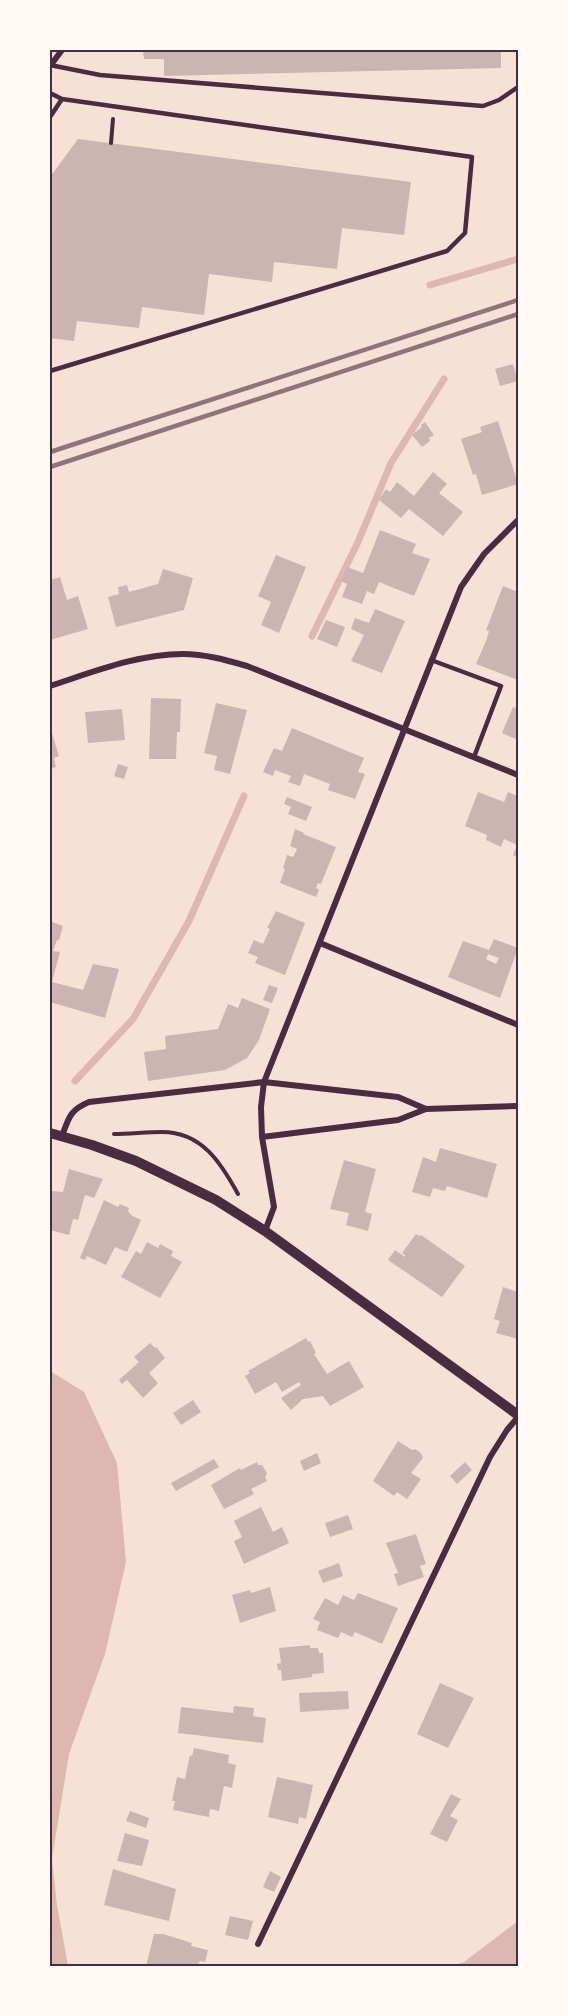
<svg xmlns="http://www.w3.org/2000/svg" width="568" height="2016" viewBox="0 0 568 2016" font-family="Raleway,sans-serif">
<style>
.water{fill:#dcb8b0}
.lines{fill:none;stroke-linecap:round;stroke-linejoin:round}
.stream{stroke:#dcb8b0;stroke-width:7}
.building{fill:#ccb4b1;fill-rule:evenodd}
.path{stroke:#4a2c40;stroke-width:4}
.service{stroke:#4a2c40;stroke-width:4.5}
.minor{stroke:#4a2c40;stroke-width:6}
.tertiary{stroke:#4a2c40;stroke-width:10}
.rail{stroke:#8f747c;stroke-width:4.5}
.neatline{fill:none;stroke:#4a2c40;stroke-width:2}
</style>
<rect width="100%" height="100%" fill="#f7e1d7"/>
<path class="water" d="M50,1371L84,1392L117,1463L126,1562L105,1654L69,1754L52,1859L57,1905L68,1966H50Z
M518,1921V1966H452L464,1962Z"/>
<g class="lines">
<path class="stream" d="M430,285L518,259
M312,636L358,542L391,463L444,379
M75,1081L133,1019L189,921L244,796"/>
</g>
<path class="building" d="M143,50H501V68L164,76V59H144Z
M78,139L411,182L404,235L342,228L337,269L274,262L272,282L209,274L204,315L142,307L139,328L77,321L74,341L50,338V177Z
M513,364L518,381L500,386L495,369Z
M498,421L518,484L482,495L476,474L473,475L461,439L482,432L480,427Z
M425,422L434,435L429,438L430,441L422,447L412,435L422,427L421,425Z
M433,472L447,484L439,493L463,512L443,536L409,509L401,518L379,500L386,489L390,492L397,482L414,496Z
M380,530L416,544L412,553L430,559L414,596L379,582L374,594L367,591L362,604L342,597L347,584L341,581L347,567L363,573Z
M276,555L306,567L279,633L261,625L271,602L258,596Z
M163,569L193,578L184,610L116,627L108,597L119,594L118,587L127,585L129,592L158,584Z
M60,577L67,600L78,596L88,629L50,640V580Z
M503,586L518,592V680L476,664L486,641L489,631L486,630Z
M375,609L405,621L382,673L351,661L364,635L351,629L355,618L369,623Z
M326,620L345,627L337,647L317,639Z
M151,698L181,699L180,732H177L176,759H149Z
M216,703L247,710L230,774L214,770L217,756L204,753Z
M513,707L518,709V740L502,733Z
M122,709L125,740L88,743L85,712Z
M50,727L59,756L54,758L56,767L50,769Z
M292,728L364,758L358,772L365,774L355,799L328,790L330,784L304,774L300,786L288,782L291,776L275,770L273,776L263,772L274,748L282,751Z
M118,764L128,767L124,779L114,776Z
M478,792L504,802L508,792L518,796V852L517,857L513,855L517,845L504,839L501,847L486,840L487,835L465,826Z
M287,797L312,807L306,821L288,814L291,807L284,804Z
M295,829L304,833L303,834L336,847L321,884L318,883L316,888L319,890L316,897L280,883L285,869L283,868L287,855L296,858L293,857L297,849L290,846Z
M276,911L305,923L285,975L255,963L258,957L248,953L254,940L263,944L270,929L267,928Z
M50,921L63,926L59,940H57L53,951L60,952L52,982L83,990L93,964L119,969L105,1018L50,1002Z
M494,939L518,948L500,998L448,977L463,941L489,950ZM488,954L499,958L496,964L486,959Z
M269,985L278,988L272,1003L263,1000Z
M242,998L270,1009L259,1040L247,1058L225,1070L148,1081L144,1052L166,1049L165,1036L218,1029L228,1004L238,1008Z
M440,1148L497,1164L487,1198L447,1186L445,1191L433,1188L430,1197L412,1192L423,1157L436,1162Z
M344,1160L376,1169L365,1212L372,1214L368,1231L346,1225L349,1213L330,1209Z
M69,1169L103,1179L94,1198L85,1195L78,1220L73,1219L69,1235L50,1230V1184L52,1185V1191L63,1192Z
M104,1200L118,1207L120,1204L129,1208L128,1211L131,1215L141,1220L127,1252L115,1247L106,1265L87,1256L85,1260L80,1258Z
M416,1234L419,1236L421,1235L465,1266L442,1297L388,1260L395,1250L405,1257V1255L402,1253Z
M147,1242L158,1248L160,1244L173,1251L171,1256L182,1262L160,1298L121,1277L136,1251L141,1254Z
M503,1287L518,1292V1339L496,1333L500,1321L494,1319Z
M306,1338L308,1342L310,1341L316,1353L314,1354L327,1374L349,1361L364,1387L330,1406L323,1396L303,1399L291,1410L281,1398L301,1385L299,1382L282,1392L276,1382L255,1394L245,1376L250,1373L248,1371Z
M150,1343L155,1348L156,1347L165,1358L149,1373L158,1383L143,1398L127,1380L122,1384L119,1380L139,1362L134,1357Z
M193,1400L201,1412L181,1425L173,1413Z
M398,1441L412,1450L415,1449L421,1453L423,1458L411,1473L421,1479L407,1499L397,1492L394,1496L373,1481Z
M317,1453L321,1463L304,1471L300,1461Z
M214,1459L219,1467L176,1491L171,1483Z
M257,1462L258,1465H262L267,1473L265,1477L267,1481L251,1489L254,1494L224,1509L211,1485L240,1468L241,1470Z
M465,1462L472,1470L457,1484L450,1476Z
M261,1507L273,1532L282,1527L289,1543L244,1564L234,1541L242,1537L234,1521Z
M348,1515L353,1529L330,1537L325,1523Z
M416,1534L426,1564L420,1566L424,1577L398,1586L394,1574L398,1573L386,1543Z
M339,1563L343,1576L323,1583L318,1571Z
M270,1587L276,1611L240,1623L232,1595L250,1590L251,1593Z
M358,1593L398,1608L382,1644L355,1632L352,1637L341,1632L338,1638L317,1630L320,1622L313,1619L325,1598L338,1605L343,1595L354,1600Z
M310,1645V1648H318L319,1653H323L324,1673L312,1674V1677L282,1681L281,1670H278L277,1664L281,1663L279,1648Z
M440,1683L474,1698L448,1748L417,1734Z
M348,1691L349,1709L300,1712L299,1693Z
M234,1706L254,1708L253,1716L266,1718L263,1743L178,1733L181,1707L233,1713Z
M194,1748L229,1755L228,1763L236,1765L232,1788L224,1786L219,1811L210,1809L209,1817L173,1810L175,1801H172L177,1777L185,1779L190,1755L192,1756Z
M277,1777L313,1785L306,1819L299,1817L298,1824L268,1817Z
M451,1794L461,1799L450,1816L458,1820L447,1842L430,1834Z
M130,1811L149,1818L146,1828L126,1821Z
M125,1833L149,1840L142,1866L117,1861Z
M113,1869L176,1889L169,1921L104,1905Z
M270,1871L281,1877L274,1892L263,1887Z
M230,1916L253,1921L248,1940L225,1935Z
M154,1934H163L192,1943L191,1946L208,1950L205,1962L200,1961L197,1966H146Z"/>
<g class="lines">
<path class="path" d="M111,143L113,119
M114,1134C130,1134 146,1132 162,1132C202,1132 221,1163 238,1194"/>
<path class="service" d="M50,65L100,75L483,106L499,100L518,87
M50,93L62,99
M50,117L62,99L472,157L465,233L447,251L50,371
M431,660L501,686L474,757"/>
<path class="minor" d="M50,66L62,50
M50,686C93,672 138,654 183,654C205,654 226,660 247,666L518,775
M320,943L518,1025
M62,1136C69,1117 70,1110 89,1102L264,1082L398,1097L426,1109
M262,1137L398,1120L426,1109L518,1106
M265,1231L274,1207L262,1137L261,1107L264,1082L461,587L484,554L518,520
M258,1944L490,1457L507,1430L518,1417"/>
<path class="tertiary" d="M50,1133L92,1145L136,1161L216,1200L265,1231L518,1415"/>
<path class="rail" d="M50,452L518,300
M50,467L518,314"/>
</g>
<rect width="568" height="2016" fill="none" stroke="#fffaf5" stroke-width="102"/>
<rect x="51" y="51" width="466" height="1914" class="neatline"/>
</svg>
